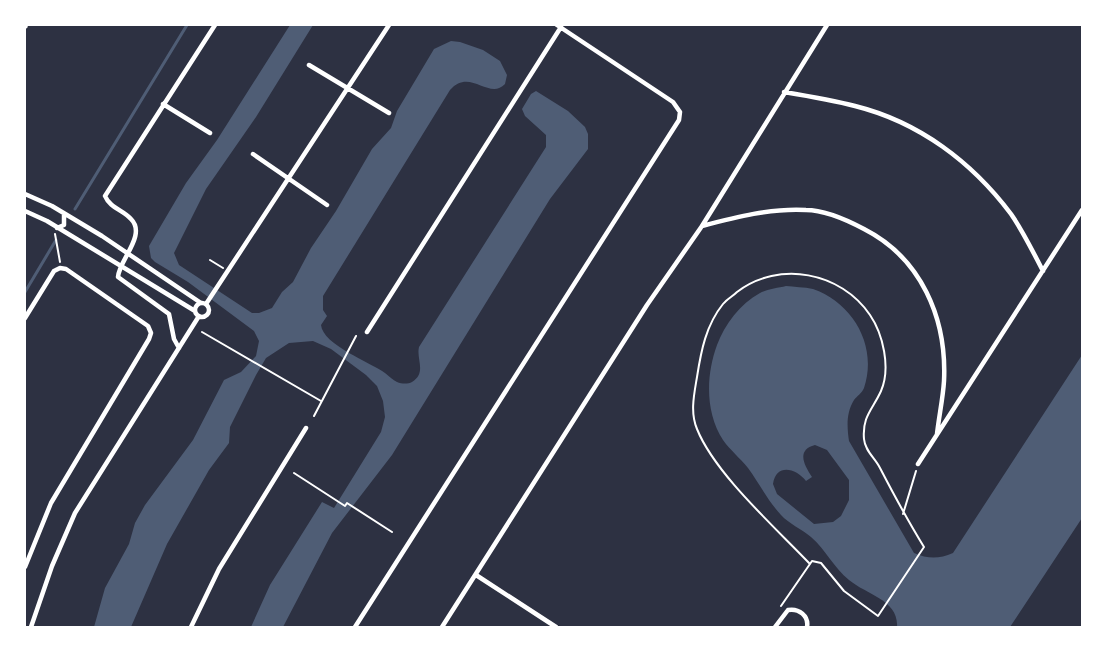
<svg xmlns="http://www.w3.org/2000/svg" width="1107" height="652" viewBox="0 0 1107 652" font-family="'Varela Round',sans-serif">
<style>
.water{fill:#4f5d75;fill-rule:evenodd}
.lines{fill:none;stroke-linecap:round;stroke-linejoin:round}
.stream{stroke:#4f5d75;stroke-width:3}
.path{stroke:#fff;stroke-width:2}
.minor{stroke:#fff;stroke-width:4.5}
.tertiary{stroke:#fff;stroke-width:5.5}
</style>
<rect width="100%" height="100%" fill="#2d3142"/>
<path class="water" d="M290,25H313L256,117L206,189L174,253L179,265L252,313H259L272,308L282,292L293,282L311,248L336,211L372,149L391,128L397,111L434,49L451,41L460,42L483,50L500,61L507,75L505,84C489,101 470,67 450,90L323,296V310L327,316L321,325C323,345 370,362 385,373C389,376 393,380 397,382C402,384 408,384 412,382C427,373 416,359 419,347L546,147V135L525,116L522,109L531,94L536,91L568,111L585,127L588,134V149L550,199L392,455L332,533L283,627H251L270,585L322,502L334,508L381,432L385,417L383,401L377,386L366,375L331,349L313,341L289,343L266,358L256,375L230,427L229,443L209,470L167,544L131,627H94L105,588L129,544L135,523L145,505L193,440L224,380L241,372L256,356L259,341L254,331L188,282L155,262L151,258L149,246L186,183L217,140Z
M786,286C794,287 804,287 813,289C853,303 878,346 864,388C862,393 857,396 854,400C846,413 847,427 849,441L914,553C928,559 939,559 953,553L1082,355V518L1010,627H897C899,600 867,595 849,580C834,568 826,550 811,537C802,529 789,524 781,515C768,501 759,483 748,468C740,458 730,450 723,440C705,412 706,375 717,345C725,324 740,304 760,293C767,289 778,288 786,286ZM815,445L827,450L849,480V500L841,516L833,522L814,524L777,494L773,484C776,463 796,468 806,481L812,477C804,465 796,450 815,445Z"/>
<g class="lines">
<path class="stream" d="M75,209L187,25
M25,292L56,240"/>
<path class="path" d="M55,234L60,262
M210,260L223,268
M202,332L321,401
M314,416L356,336
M294,473L345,506L347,503L392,532
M903,514L916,471
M781,606L812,561L821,563L844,591L878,616L924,547C908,521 894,495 880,468C875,458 865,451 864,439C862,416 873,409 881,391C891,368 883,334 870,315C841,272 779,260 737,292C733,296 727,299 723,304C706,325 701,351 697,377C694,395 690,412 697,429C715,474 776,528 810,564"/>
<path class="minor" d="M309,65L389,113
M784,92C808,96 832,100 855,106C919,122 972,162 1011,214C1023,231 1033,252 1043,271
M163,104L210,133
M253,154L327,205
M25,194L52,206L102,236L201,303
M25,211L47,221L195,311
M702,226C736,217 771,208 806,210C826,210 847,220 864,229C921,258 947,318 944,381C943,398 939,416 937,434
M57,228L64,225V215
M195 310a7 7 0 1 1 14 0a7 7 0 1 1-14 0Z
M206,304L389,25
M25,318L54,271L60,268L66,269L148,326L151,333L149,339L51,503L25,567
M367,332L561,27
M179,348L174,339L169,314L118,277C119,260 147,235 131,219C123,210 110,208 105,196L215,25
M918,464L1082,210
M476,575L556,627
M31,627L52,566L75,513L199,316
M191,627L219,569L306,428
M355,627L679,120L680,112L673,102L557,25
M442,627L647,305L702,226L827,25
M775,627L788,610C799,608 809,616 807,627"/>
<path class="tertiary" d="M25,26V25"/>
</g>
<rect width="1107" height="652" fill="none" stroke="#ffffff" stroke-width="52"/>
</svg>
